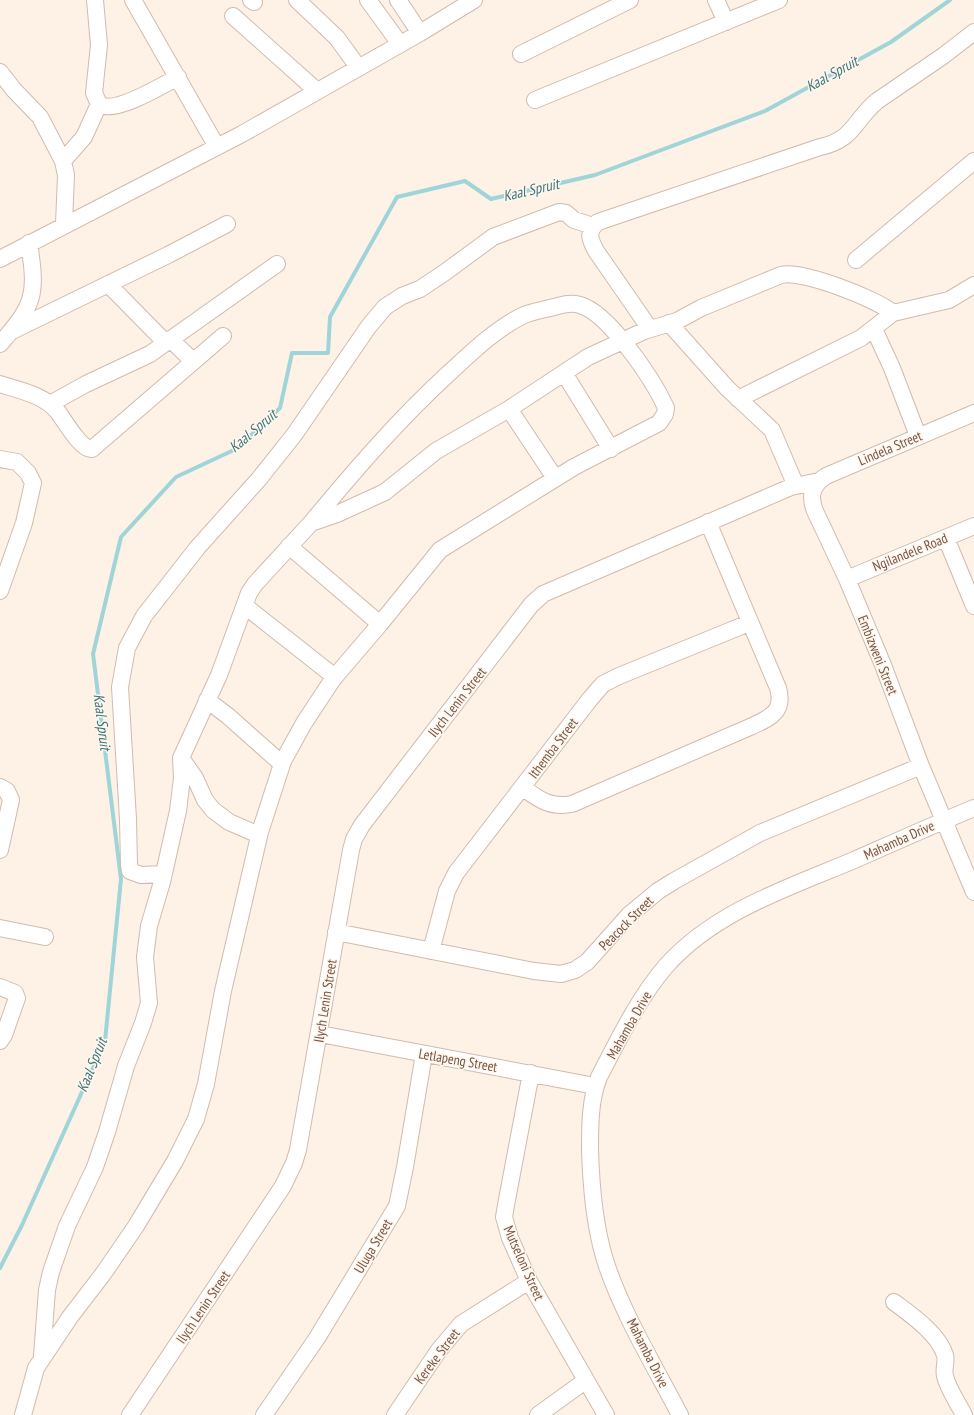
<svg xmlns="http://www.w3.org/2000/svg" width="974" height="1415" viewBox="0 0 974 1415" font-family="'PT Sans Narrow',sans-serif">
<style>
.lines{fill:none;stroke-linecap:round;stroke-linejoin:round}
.stream{stroke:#9fd4d8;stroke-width:4}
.minor-casing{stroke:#d0bbae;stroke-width:18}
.minor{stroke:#fff;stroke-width:16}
.labels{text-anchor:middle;stroke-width:3;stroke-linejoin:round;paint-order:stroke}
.street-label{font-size:14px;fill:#76564a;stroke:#fff6ec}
.water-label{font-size:15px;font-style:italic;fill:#3d767c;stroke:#fff6ec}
</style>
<rect width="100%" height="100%" fill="#fdf2e5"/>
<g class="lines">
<path class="stream" d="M0,1268L22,1225L105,1041L121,879L93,654L121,537L176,477L236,449L280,408L292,353H328L330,317L397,197L465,181L491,199L595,175L765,111L891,42L950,0"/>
<defs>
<path id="minor" d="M95,0L99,45L94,93L99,104C114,115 163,85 178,77
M133,0L217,147
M251,0L254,2
M297,0L337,38L358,67
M368,0L400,44
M398,0L420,33
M716,0L726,22
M233,16L317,91
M521,54L630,0
M0,72L14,90L40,117L63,161L66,175L64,224
M535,100L779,0
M63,161L84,137L99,104
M0,259L242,134L420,33L474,0
M856,260L974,161
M108,284L165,342
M669,323L727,388L772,430L796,486
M650,329L596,251C590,240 586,231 598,222L820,147C854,140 854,120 877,101L943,56L974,32
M874,329L892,368L918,436
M12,331L168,255L227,224
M170,339L193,361
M0,344C35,304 37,295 29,243
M564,373L611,449
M0,384C20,391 43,394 58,412C64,420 82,451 92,449L223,336
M738,399L861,338L893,313L949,300L974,285
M50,404L86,384L150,354L277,264
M509,409L555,478
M974,413L826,476C812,485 809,496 815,511L847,579L883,665L921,766L974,892
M0,459L17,462L28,473L33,483L24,523L0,591
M946,538L974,606
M289,546L380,624
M847,579L974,526
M245,606L335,677
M207,700L228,716L282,764
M181,758L195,778L205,800L213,810L229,822L259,835
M0,787L7,791L11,800L0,850
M523,788C540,800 550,808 572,804L750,727C769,718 785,713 778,688L708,522
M164,874L141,875L130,871L129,865L128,819L120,687L127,648L144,616L198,547L259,479L294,435L369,326L385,307L402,296L420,289L444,273L493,237L559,212L566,213L574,220L593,226
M0,928L45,937
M336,932L534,971L561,974L575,970L587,962L629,915L658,891L674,881L760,833L921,766
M431,951L447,891L456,873L590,699L603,684L619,676L749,623
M0,987L15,993L17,998L4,1035L0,1041
M320,1034L595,1086
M531,1073L506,1205L504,1217L510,1238L529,1281L606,1415
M894,1302C911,1315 938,1333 945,1355C947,1362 943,1369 945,1376C948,1389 958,1403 964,1415
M42,1356L47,1290L51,1272L67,1226L95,1167L107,1132L126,1066L143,1023L149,1003L145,957L149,926L162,882L178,811L182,778L181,758L219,675L249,593L255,584L311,523L337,514L385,492L436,451L509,409L588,357L644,331L677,321L701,308L781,275C800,269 877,299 893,313
M23,1415L36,1368L70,1317L103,1274L136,1226L175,1161L196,1119L206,1084L223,991L260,832L283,761L304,723L333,679L380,624L440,550L574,467L659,423L665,414L666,408C654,381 609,313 580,305C572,302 562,305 554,307C543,310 532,311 522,316C494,330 471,353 448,374C398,420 354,471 311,523
M130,1415L283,1186L294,1163L298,1150L351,850L354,839L362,825L531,605L543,594L791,487L819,481
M264,1415L317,1338L397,1206L405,1167L424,1054
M395,1415L439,1350L461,1324L529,1281
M538,1415L585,1381
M680,1415C655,1367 621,1311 605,1260C594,1224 591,1186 590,1149C590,1126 590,1099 599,1077C619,1039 637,1000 666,966C714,912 787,888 852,861C893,843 933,825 974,808"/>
</defs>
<use href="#minor" class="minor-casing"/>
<use href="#minor" class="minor"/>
</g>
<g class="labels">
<g class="street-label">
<text transform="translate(890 448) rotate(-23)" y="5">Lindela Street</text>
<text transform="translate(910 552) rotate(-22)" y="5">Ngilandele Road</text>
<text transform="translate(878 655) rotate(68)" y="5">Embizweni Street</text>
<text transform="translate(457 702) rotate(-52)" y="5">Ilych Lenin Street</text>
<text transform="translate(553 748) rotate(-53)" y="5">Ithemba Street</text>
<text transform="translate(899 840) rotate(-24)" y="5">Mahamba Drive</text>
<text transform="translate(626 923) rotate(-45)" y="5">Peacock Street</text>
<text transform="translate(325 1001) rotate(-81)" y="5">Ilych Lenin Street</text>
<text transform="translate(629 1025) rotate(-60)" y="5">Mahamba Drive</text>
<text transform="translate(458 1060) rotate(10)" y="5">Letlapeng Street</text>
<text transform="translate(373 1246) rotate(-59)" y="5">Uluga Street</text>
<text transform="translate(524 1263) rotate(66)" y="5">Mutseloni Street</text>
<text transform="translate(203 1307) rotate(-56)" y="5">Ilych Lenin Street</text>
<text transform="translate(648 1353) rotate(63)" y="5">Mahamba Drive</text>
<text transform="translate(437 1356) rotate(-53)" y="5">Kereke Street</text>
</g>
<g class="water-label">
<text transform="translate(832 74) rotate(-29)" y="5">Kaal Spruit</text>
<text transform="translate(531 190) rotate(-13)" y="5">Kaal Spruit</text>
<text transform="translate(253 431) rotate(-40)" y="5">Kaal Spruit</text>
<text transform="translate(102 722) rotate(83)" y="5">Kaal Spruit</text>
<text transform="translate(92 1065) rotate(-68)" y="5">Kaal Spruit</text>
</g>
</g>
</svg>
